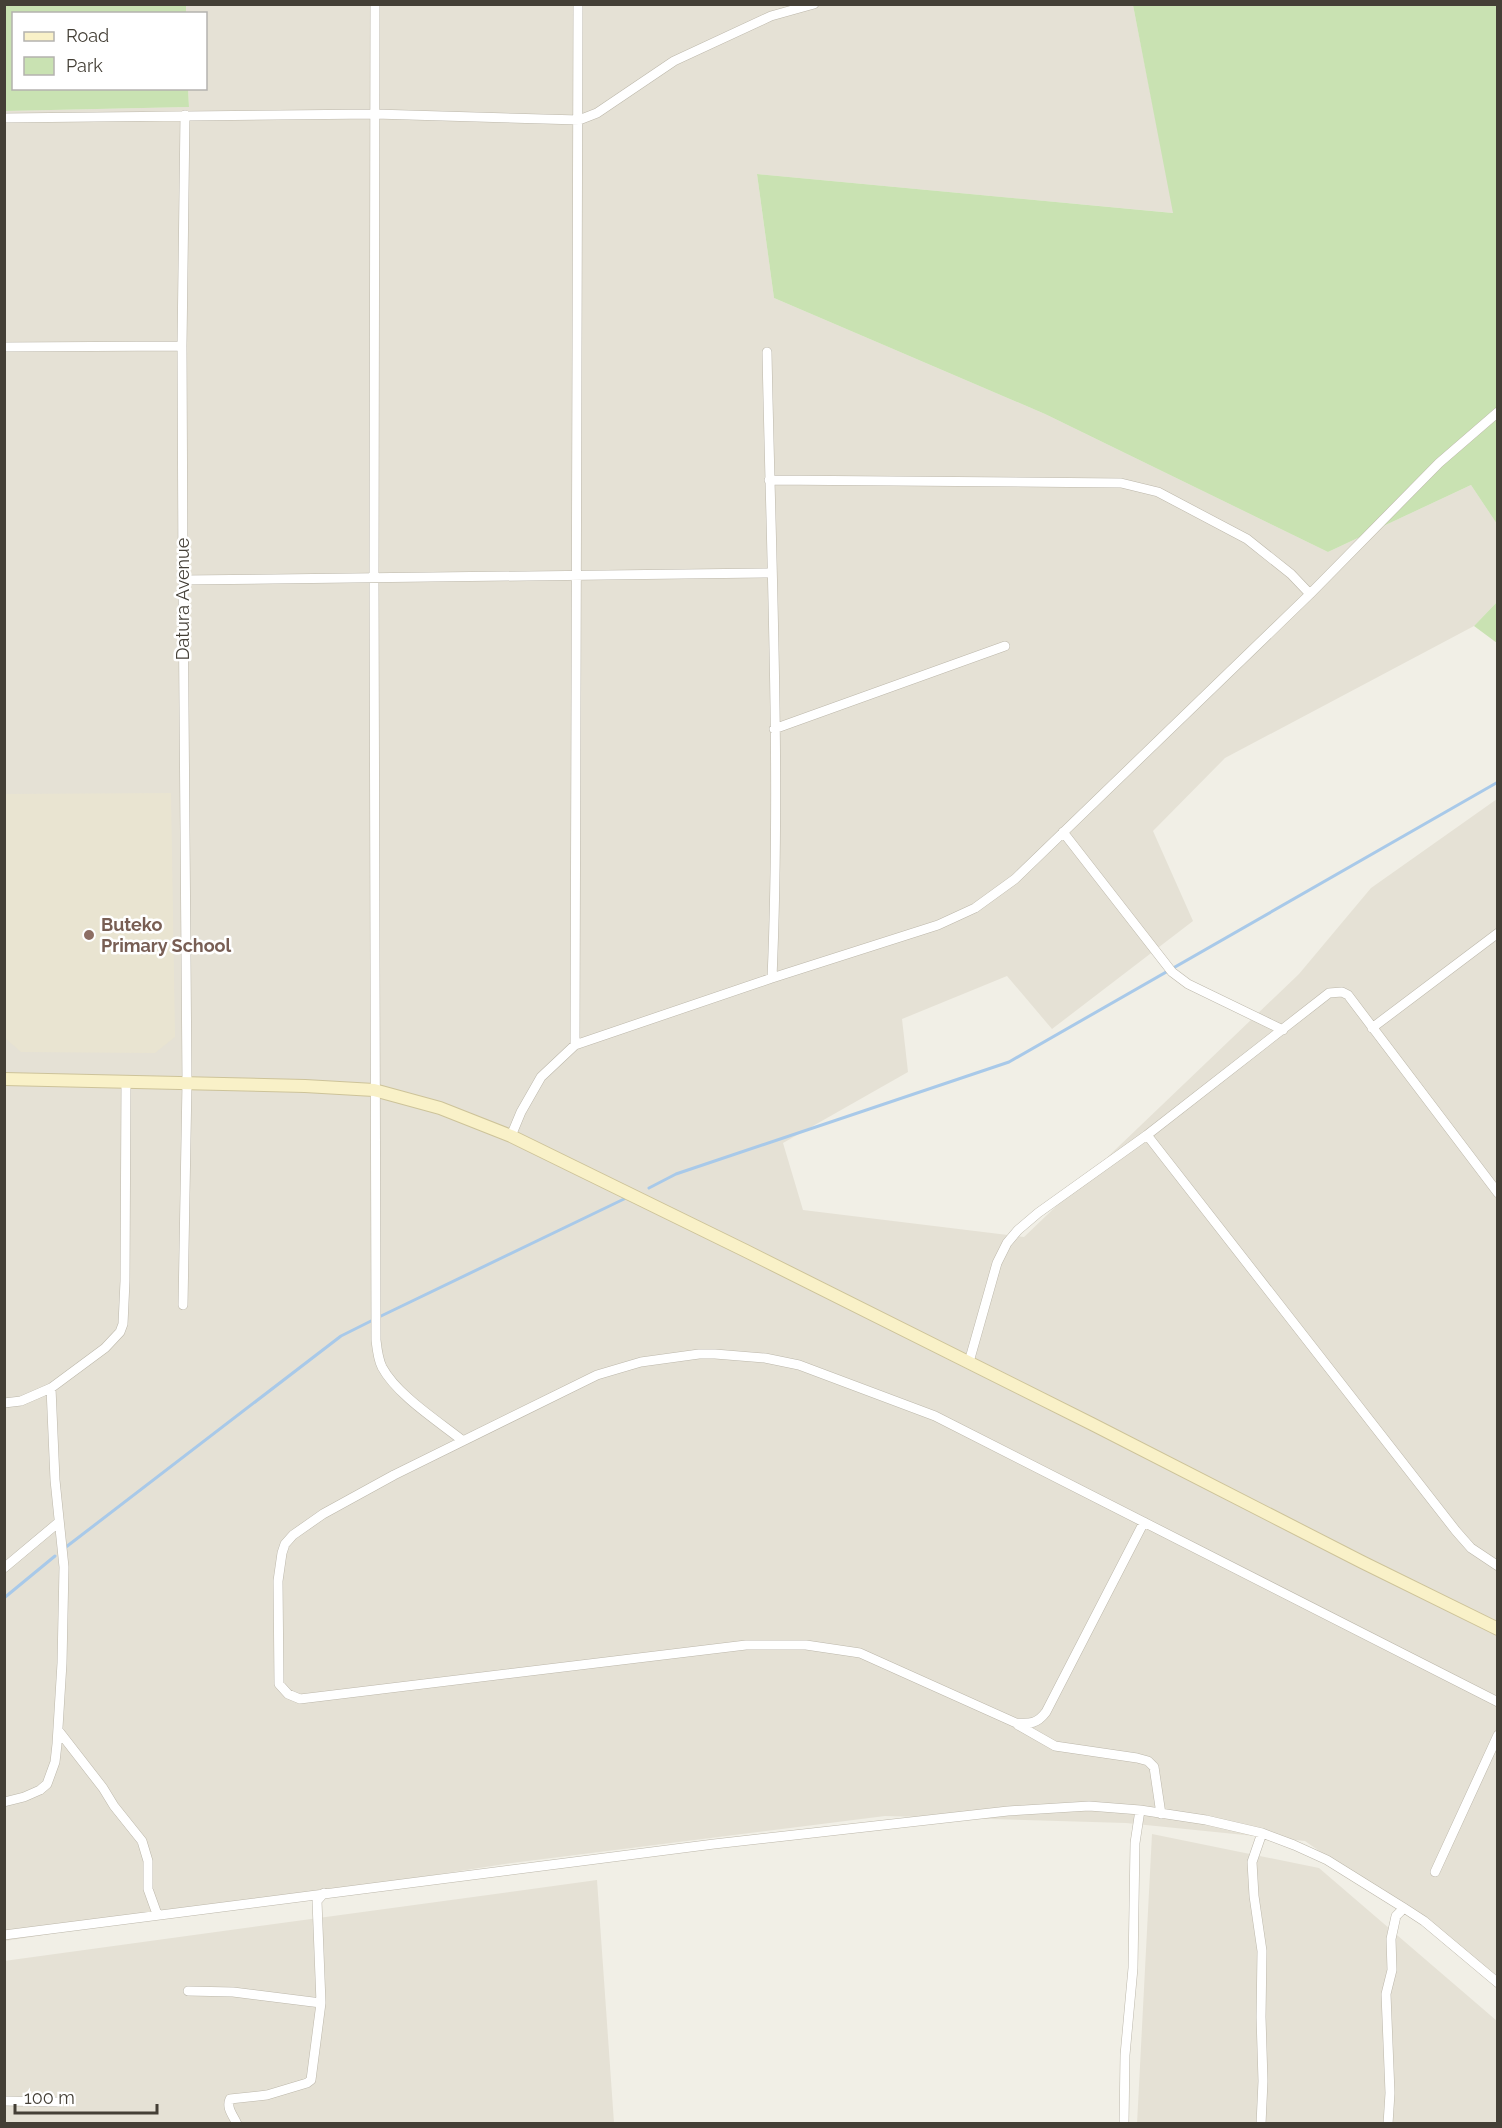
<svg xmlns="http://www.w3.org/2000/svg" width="1502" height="2128" viewBox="0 0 1502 2128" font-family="Raleway,sans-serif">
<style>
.residential{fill:#e5e1d5}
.education{fill:#e9e4d1}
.green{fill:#c9e2b2}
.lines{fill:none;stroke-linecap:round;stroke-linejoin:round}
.stream{stroke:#a8c9e9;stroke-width:3}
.street-casing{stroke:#bcb7aa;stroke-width:10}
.secondary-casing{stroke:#cdc399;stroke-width:14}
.street{stroke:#fff;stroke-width:9}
.secondary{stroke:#f9f1c8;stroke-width:12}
.education-dot{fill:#8d6e63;stroke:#fff;stroke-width:2}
.labels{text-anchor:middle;stroke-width:5;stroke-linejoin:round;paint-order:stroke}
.street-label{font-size:18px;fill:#443f36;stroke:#fff}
.education-label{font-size:18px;font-weight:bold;fill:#785e54;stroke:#fff;text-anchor:start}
</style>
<rect width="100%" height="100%" fill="#f1efe6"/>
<path class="residential" d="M186,5H1133L1174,213L757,174L774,298L1045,414L1328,552L1471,485L1497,524V602L1474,626L1225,758L1153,831L1193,921L1052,1029L1007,976L902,1019L908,1072L783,1143L803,1210L1024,1237L1299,974L1371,888L1497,799V1976L1305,1841L1126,1823L885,1816L505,1864L5,1941L4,111L189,107L188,89L206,88V14L186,13Z
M1152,1834L1319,1868L1497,2021V2123L1137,2124Z
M597,1880L614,2123H5L4,1961Z"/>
<path class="education" d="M171,793L175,1037L155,1053L21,1052L5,1038V794Z"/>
<path class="green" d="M6,5H186V13L14,14V88L188,89L189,107L5,111Z
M1133,5H1497V524L1471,485L1328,552L1045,414L774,298L757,174L1173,213Z
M1497,602V643L1474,626Z"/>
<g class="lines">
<path class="stream" d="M649,1188L676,1174L1009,1062L1498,782
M379,1317L624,1199
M66,1547L341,1336L373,1320
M4,1598L55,1556"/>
<defs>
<path id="street" d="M375,4L374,577L376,1340C377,1349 378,1359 382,1367C397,1395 438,1421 463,1441
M4,118L375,114L579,120L597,113L674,61L771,16L814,4
M4,347L182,346
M767,352C771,560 781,770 772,978
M769,480L1121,483L1158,492L1247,539L1291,574L1310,594
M183,580L771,573
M774,729L1005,646
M1063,832L1172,972L1188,984L1283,1030
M1372,1028L1498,933
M575,1045L578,4
M1147,1135L1456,1531L1471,1548L1498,1566
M511,1136L521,1112L541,1077L575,1045L772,978L938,925L975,908L1015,879L1310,594L1439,463L1498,412
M183,1305L187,1083L183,580L182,346L185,115
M969,1362L997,1263L1007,1243L1018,1230L1038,1213L1147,1135L1329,993L1342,992L1348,995L1498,1193
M4,1403L21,1401L51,1388L105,1348L120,1332L123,1324L125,1281L126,1081
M1144,1522L1046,1712C1037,1724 1030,1724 1016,1723L860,1653L806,1645H746L300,1699L288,1694L279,1684L278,1581L282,1553L285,1544L293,1535L323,1514L394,1475L597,1375L641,1362L699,1354H715L765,1358L799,1365L935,1416L1498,1702
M4,1568L59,1522
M1018,1725L1055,1746L1137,1758L1148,1761L1154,1767L1161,1814
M58,1730L103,1788L114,1806L142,1841L148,1861V1889L157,1914
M4,1802L24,1797L40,1790L47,1784L55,1762L57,1744L62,1663L64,1567L55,1480L51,1388
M1435,1872L1498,1735
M4,1935L714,1844L1008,1811L1089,1806L1140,1810L1206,1820L1262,1833L1294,1845L1327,1860L1404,1908L1424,1921L1498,1983
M188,1991L233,1992L321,2003
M4,2101L58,2102
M237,2124C233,2115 226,2108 230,2099L267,2095L307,2083L311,2080L321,2003L317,1901L324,1893
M1124,2124L1125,2055L1133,1968L1135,1843L1140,1810
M1261,2124L1263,2081L1261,2017L1262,1951L1254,1896L1252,1862L1262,1833
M1388,2124L1390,2093L1386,1994L1392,1970L1391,1939L1396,1916L1404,1908"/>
<path id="secondary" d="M4,1079L305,1086L374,1090L440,1108L511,1136L746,1251L1092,1424L1362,1562L1498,1629"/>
</defs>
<use href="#street" class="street-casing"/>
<use href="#secondary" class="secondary-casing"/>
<use href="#street" class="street"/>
<use href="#secondary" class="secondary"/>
</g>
<circle class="education-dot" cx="89" cy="935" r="6"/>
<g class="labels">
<g class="street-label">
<text transform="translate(183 599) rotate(-90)" y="6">Datura Avenue</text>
</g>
<g class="education-label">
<text x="101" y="931">Buteko<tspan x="101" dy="21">Primary School</tspan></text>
</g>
</g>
<rect width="1502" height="2128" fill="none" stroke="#443f36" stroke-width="12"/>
<rect x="12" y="12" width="195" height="78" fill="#ffffff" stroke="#b4b2af" stroke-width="1.5"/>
<rect x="24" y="32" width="30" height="9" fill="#f9f1c8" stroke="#b4b2af" stroke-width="1.5"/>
<text x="66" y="42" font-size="18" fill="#443f36">Road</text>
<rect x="24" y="57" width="30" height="18" fill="#c9e2b2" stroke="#b4b2af" stroke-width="1.5"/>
<text x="66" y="72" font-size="18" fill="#443f36">Park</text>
<path d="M15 2104v9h142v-9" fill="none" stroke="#443f36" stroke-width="3"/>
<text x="24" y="2104" font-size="18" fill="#443f36" stroke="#ffffff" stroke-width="4.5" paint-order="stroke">100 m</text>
</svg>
